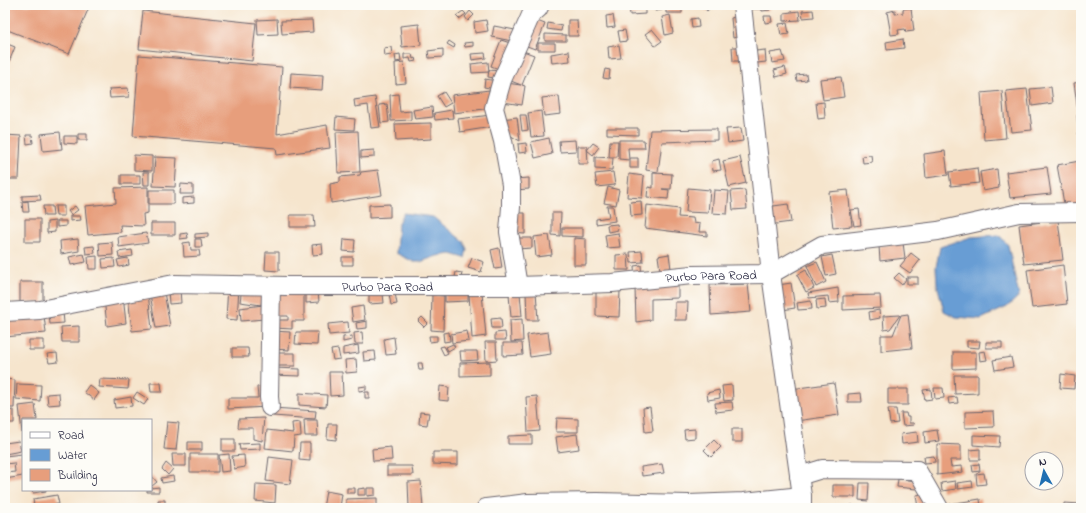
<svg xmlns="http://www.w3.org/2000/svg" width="1086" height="513" viewBox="0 0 1086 513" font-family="'Indie Flower',sans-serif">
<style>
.water{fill:#679dd4;stroke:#446088}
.building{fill:#e79e7c}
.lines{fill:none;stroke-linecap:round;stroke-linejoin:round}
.street-casing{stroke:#6c666e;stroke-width:20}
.street{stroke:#fff;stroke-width:18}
.labels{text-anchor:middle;stroke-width:3;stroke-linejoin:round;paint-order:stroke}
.street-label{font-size:13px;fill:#22223b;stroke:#fdfcf7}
</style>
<rect width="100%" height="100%" fill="#fdfcf7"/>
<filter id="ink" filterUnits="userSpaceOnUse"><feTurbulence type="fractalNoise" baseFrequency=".025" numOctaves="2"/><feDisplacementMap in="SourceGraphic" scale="8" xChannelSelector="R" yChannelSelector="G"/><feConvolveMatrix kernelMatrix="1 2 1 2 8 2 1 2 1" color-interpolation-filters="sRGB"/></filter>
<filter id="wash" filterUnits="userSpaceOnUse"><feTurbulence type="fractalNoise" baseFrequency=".012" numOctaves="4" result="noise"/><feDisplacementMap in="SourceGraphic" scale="16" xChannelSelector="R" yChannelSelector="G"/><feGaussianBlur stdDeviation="0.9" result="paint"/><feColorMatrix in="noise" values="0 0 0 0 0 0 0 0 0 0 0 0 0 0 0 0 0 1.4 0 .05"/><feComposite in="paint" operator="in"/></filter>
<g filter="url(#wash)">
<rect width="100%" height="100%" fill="#f6e5cd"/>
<path class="water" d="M403,213L433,217L463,241L467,249L465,258L451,254L437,256L420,262H414L396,253L398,223Z
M999,235L1008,245L1019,296L1007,307L981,319L956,317L944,311L937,284L936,267L940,247L971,237Z"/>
<g id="blocks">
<path class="building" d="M5,5H90L69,54L5,29Z
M629,5H645V14L630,15Z
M654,5H661L662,10L655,11Z
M701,5H708L710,8L707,11Z
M752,5H759L760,9H753Z
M761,5H769L770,10L762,11Z
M682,6V13H666V7Z
M911,8L914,31L906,32L905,29L898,30L899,34L891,35L887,12L895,10V14L903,13V9Z
M813,10L814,17L803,18L802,11Z
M143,11L256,23L252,61L139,49Z
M463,11L466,14L459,19L456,16Z
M470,11L474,15L468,21L465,17Z
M799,11L800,20L784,21V13Z
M613,15L615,27L607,28L606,16Z
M670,15L673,33L665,35L662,17Z
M764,16H771L772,22L765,23Z
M735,17L737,37L733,38L731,18Z
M698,18L699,27L692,28L691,19Z
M277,19L278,34L258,35L257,20Z
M312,20L313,32L282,34L281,21Z
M486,20L488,31L475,33L474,22Z
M568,20H577L578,36H568Z
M537,21L545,24L535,49L527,46Z
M548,23L562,26L561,31L547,29Z
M787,23L789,34L781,35L779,24Z
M419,24L421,45L402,47L400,26Z
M494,26L515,30L512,41L492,37Z
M652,29L662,41L655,46L645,34Z
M625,30L627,41L620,42L618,31Z
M545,34L566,35V41H545Z
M903,39L904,48L887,50L886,42Z
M501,40L513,44L504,71L491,66Z
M449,41L455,45L454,48L447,44Z
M473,42V46L465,47L464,43Z
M5,43L15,47L5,72Z
M538,43H555V50H538Z
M619,45L621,58L609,59L608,47Z
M391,47L392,55L385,56L384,48Z
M732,47H741V61H733Z
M443,49V57L429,58L428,51Z
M518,49L534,55L522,85L525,86L522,105L503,102L506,83L521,85L506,79Z
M765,50L766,62L748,64L747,52Z
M569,51L570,61L552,63L551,54Z
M782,51L785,61L772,63L770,53Z
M485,53L486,58L472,60L471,54Z
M400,54L401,61L396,62L395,55Z
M404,54H412L413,59L415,58L416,61L411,62L410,58L404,59Z
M139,55L282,67L277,134L327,125L330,148L277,155L276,148L133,136Z
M404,62L406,83L396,84L395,63Z
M488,62L489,72L472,73L471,64Z
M785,67L787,74L776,77L774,70Z
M605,69L610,70L609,79L603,78Z
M489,70L500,71L499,79L488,77Z
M291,73L323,75L322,90L290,88Z
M806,74L807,80L797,81L796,75Z
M841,77L844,97L823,100L820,79Z
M485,79L497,81L495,89L484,87Z
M1081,82V112H1078L1074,83Z
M1051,87L1053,103L1032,106L1030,89Z
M128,88L129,97L110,98L109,89Z
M1027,89L1032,130L1011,132L1006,91Z
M489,90L491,108L454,113L452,95Z
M1002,91L1006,138L984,140L981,93Z
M444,92L451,103L444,107L437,96Z
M398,94L400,112L411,111V120L391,121L390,95Z
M559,96L561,114L544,116L542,98Z
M375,97L380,127L371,128L368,105L355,107L354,100Z
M824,102L825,118L818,119L816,103Z
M387,104L389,122L381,123L379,105Z
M432,107L433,117L415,119L413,110Z
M452,110L453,118L435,120L434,113Z
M541,111L544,136L531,137L528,113Z
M491,115L492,127L460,132L458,119Z
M520,115H526L528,130L522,131Z
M1077,115H1081V134H1078Z
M336,117L355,119L354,130L335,129Z
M517,117L520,141L504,132L502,119Z
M431,123V139L396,141L395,124Z
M607,128H638V135L607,134Z
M741,128L743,141L728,143L726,129Z
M717,129V140L662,142L658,172L646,170L650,130Z
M358,131L360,172L338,173L336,132Z
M60,132L62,149L43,151L41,134Z
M78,134H87V140H78Z
M5,135L21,136L19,179H5Z
M26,135H32L33,143L27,144Z
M64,136H77V144L64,143Z
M549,138L552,154L535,158L531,142Z
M575,140L576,151L560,152L559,141Z
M619,140H644L645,148H628L629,160L619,159Z
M610,141H618L617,157H609Z
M526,143L527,152L519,153L518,144Z
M593,143L599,147L593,155L587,150Z
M578,146H587L588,164H578Z
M374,150V157L361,158V151Z
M945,151L948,175L926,178L924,154Z
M134,155L152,156V171L134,170Z
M871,155L872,162L863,163L862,156Z
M155,157L177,158L175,187L153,186Z
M595,157L613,158L612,170L595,169Z
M740,157L746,183L729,187L723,161Z
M630,158H638V168H630Z
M719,159L721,170L713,171L712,161Z
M1080,161L1081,206L1065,209L1057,165Z
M1047,167L1051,194L1010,198L1006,172Z
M977,168L979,183L951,186L949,172Z
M997,169L999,188L983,191L980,172Z
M378,170L382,195L331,203L330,184L340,182V177L360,175L361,172Z
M143,172H149V185H144Z
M613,172L615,185L597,187L595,174Z
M653,173L672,174L671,189H662L669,190L668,199L647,197L648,187L653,188Z
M629,174L644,176L642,198L627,197Z
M121,175H140V184H121Z
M529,178V189L514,190L513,179Z
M181,184L193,185V194H180Z
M148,187V213L143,214L144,226L120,225L121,232L88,235L85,206L116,203L115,188Z
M608,187L619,190L616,205L604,203Z
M688,188L710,190L708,213L686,212Z
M149,190H174V204H149Z
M714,190L729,191L727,214L712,213Z
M745,190L747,209L733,210L731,191Z
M848,190L852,226L833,228L829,192Z
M40,195L41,200L22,201V196Z
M194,197V203L182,204V198Z
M28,201L29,212H23L22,202Z
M641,201L642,215L631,216L630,202Z
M390,204V217L369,218V205Z
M788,204L791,222L761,226L759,208Z
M647,205L679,209L678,217L693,218L694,223L700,224L699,232H707V236L645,228Z
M43,206H52L53,216H44Z
M55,206H64V216H56Z
M75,206L78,210L71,215L68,211Z
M607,206H613L615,221L596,224V219L609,217Z
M859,209L861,225L854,226L851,210Z
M512,213H525V234L511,233Z
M552,213H561L560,236L552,235Z
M290,215H314L315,227H290Z
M70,216H80L81,220L70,221Z
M25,219H40V242H25Z
M1058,220L1063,260L1024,264L1019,225Z
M55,221V232L47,233V222Z
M57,221H66V226L57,227Z
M151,223H175V235H151Z
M617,224L618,230L608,232L607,225Z
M562,228H583V237L562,236Z
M146,233L148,243L119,247L118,237Z
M187,233L188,238L180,239V234Z
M208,233V237L195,238V234Z
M618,233L620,247L607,248L605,235Z
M549,235L552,255L536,257L534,237Z
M516,238H532V248L517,249Z
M574,238L586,239V265H574Z
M78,239L79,251L61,254L60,241Z
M195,239H201L202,247H195Z
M344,239L355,240L354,252L343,251Z
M112,242L113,255L100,256L99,243Z
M190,242L191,250H199L200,256L184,257L183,243Z
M903,243L905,258L880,261L879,246Z
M322,244L323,254L313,255L312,245Z
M94,246L95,253L86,254L85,247Z
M499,248L502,268L495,269L491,250Z
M132,250L133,256L119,258L118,252Z
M642,251L643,262L631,263L630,252Z
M266,252H279V271L265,270Z
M911,253L920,260L910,273L900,266Z
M84,254L86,262L71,265L69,257Z
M628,254L629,270H616V255Z
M669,254L672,276L661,277L658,256Z
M832,255L836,274L826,276L822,257Z
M97,256V269H89L88,257Z
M342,257H353V265H342Z
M114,258L115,267L103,268L102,259Z
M128,258L129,265L119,267L117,260Z
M472,258L484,262L481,272L468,268Z
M817,262L826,282L816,287L807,266Z
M641,265L642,278L635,279L634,266Z
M1063,265L1067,304L1032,308L1027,270Z
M806,270L814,288L806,292L797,275Z
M456,272L462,273L460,284L454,282Z
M899,273L906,279L902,285L894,278Z
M907,277H918V284H907Z
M20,282H43V303L20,302Z
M791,283L795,308L782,310L778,285Z
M678,284V298L651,299V320L636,322L635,288Z
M748,284L751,312L711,315L710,285Z
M228,286L239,287L237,320L226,319Z
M242,287L263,290L261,305L240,302Z
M838,288L839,302L829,303L828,296L809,298L808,293Z
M180,289L181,303L169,304L168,290Z
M318,291L319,302L306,303V292Z
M536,291L538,320H527L526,292Z
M596,291H620L619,317L596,316Z
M164,292L170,326L156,328L150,294Z
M468,292V301L445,302V293Z
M148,293L152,329L132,331L128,296Z
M273,293H304V321H292V329L274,328V320H288V316H274Z
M395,293L397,304L391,305L389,294Z
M482,293L486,336L472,338L469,294Z
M520,293L522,316L511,317L509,295Z
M383,294L384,303L369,304V295Z
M432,295L444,296L443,331L431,330Z
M880,295L881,308L843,310V296Z
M123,296L126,323L107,326L104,298Z
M825,299L826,308L817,309L816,300Z
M811,301L812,309L798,310L797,303Z
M675,302H688L687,320H675Z
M263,305L264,319L241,321L240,308Z
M363,306L365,320L353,322L351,308Z
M879,310L880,318L870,320L869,312Z
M63,312L64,323L50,324L49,313Z
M908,314L912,348L881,351V335H893L901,315Z
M44,315L46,333L5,337V319Z
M900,315L890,329L884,330L883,316Z
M422,317L428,323L424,327L418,321Z
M501,318L502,328H492L491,319Z
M522,319L523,341L511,342L510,320Z
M367,321V328L357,329L356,323Z
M348,322L349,333L329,335L328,324Z
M79,326V342H62L61,327Z
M273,331L290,332L289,350L273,349Z
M467,331L469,341L452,343L451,334Z
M296,332H318L317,345L295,344Z
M362,332L363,344H355L354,333Z
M449,332L450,341L444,342L443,333Z
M505,332L506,340H495V333Z
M548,332L551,354L530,357L527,335Z
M352,336V340L343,342V337Z
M429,336H437V341L430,342Z
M394,337L396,354L386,355L384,339Z
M29,340H44V350H29Z
M967,341H980L979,348L967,347Z
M485,342H496L497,360L486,361Z
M986,342H1002V348H986Z
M503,343H522L523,355L503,356Z
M453,344L455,347L448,351L446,347Z
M358,345L359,353L343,355V348Z
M444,346L448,353L444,355L440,347Z
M232,348H248L249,357H232Z
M338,349L340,359L333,360L331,350Z
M375,351L376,360L364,361L363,352Z
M460,351H477L478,360L461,361Z
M985,351L987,360L980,361L979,352Z
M953,352H976V368L953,369Z
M57,353L58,362L49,363L47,354Z
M274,353H295V366H274Z
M1011,357L1013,367L995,370L993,360Z
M356,359L357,372L346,373L345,360Z
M490,362V375L460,376V363Z
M418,363H422L423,370H419Z
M273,368L300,369V376L272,375Z
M329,372H342L343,395L330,396Z
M1061,374L1075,376L1074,389L1060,388Z
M954,375H978V393L955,394Z
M5,379L15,380L14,408H5Z
M100,379L129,380L128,389L99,387Z
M150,383H161L162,392H151Z
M834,383L839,415L796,421L791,389Z
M17,384L41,385L40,401L16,399Z
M89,385L99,393L94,400L84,392Z
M732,385L733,400L724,401L722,386Z
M266,386L268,407L228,409V398H258L257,387Z
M366,386V390L359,391V387Z
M440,386L449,387L448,401L439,400Z
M934,388H943L944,398L935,399Z
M888,389H908V405H888Z
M931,389L932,399L925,400L923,390Z
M719,390L720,398L708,400L707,393Z
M137,392L148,399L144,405L133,398Z
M365,392H369V398H365Z
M59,393L60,404L48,405L47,394Z
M299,393L327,395L326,407L299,405Z
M861,393L862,402H848V394Z
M537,396L540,431L528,432L526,397Z
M131,397L132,406L115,408L114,400Z
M957,397L958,403L949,404L948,398Z
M732,402L733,410L716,412L715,403Z
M35,404L37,420H23L22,433L19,406Z
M650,407L653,431L645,432L643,408Z
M273,408L316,411L315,419L273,416Z
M888,409H896L898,423L890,424Z
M14,410V423H5V411Z
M993,411L994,427L965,428V412Z
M420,412L429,413L427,425L419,424Z
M901,413H906L907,417H909V423H913L914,425L903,426Z
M264,418L262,441L253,439V428H238L239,419Z
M557,418L578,419V432H556Z
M304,420H317L318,436H305Z
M167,422L179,423L176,450L164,449Z
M300,422L301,436L294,437L293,451L265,448L267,430L293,433L292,423Z
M328,424H337L336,440L327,439Z
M695,429V438L685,439L684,430Z
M732,429H742V442H732Z
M937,430L939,441L925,443L924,432Z
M917,432L918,442L902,444L901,434Z
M577,434L579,449L558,452L556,437Z
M532,435V444H508V436Z
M973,435L1000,436L999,447L973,445Z
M222,439H235V451H222Z
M714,440L721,447L711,457L704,450Z
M19,441L21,451L5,454V443Z
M188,442H202V450H188Z
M260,443V449L240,450L239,444Z
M300,443H310V461L299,460Z
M937,444L961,445V460H950L951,467L962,466L963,472L937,475Z
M391,447L392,460L373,461L372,449Z
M980,449V460H970V450Z
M433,452H458V465L433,464Z
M22,454L23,476L5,479V473L15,472L14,463L5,464V456Z
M172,454H186V466H173Z
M190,454H218V472H190Z
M229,454L230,471L221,472L219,455Z
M244,455L245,467L234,469L232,456Z
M934,456L935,462L925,463L924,457Z
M269,457L293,460L290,484L266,481Z
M166,463L173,469L168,475L162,469Z
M662,464L664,473L642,476L641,467Z
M979,464L980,471L973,472L972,465Z
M387,466H412L413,475H387Z
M984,473L986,484L977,485L976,474Z
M151,475L157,482L152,486L151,485Z
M173,476L174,481L162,483L161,478Z
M898,479L917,481L916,489L897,487Z
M421,481L423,508H409L408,482Z
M955,481L956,489L942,491L941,483Z
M972,481L973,487L958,489L957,483Z
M860,483H869L868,501L859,500Z
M256,484L276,485L275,503L255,501Z
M833,485H855V497H833Z
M159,487V492H147V490H151V488Z
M347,488H355V493H347Z
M365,488V495H358V489Z
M367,488H375V495L367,496Z
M32,490H46V491L33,493Z
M326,491L342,494L340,508H323Z
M925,494L927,506L918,508L916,495Z
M57,495L59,504L34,507L33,499Z
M377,498V508H346V499Z
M980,499L981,507L950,508V504Z
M158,500H165V508H159Z
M1064,503L1081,504V508H1064Z
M853,505V508H840V507Z"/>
</g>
</g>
<g filter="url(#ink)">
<use href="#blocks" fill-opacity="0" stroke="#6c666e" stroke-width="1"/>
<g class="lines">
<defs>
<g id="street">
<path d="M742,5L771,274L802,496V508"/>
<path d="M518,286L509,232L511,207V185L503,141L494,108L502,80L531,15L538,9L540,5"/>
<path id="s1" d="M5,312L40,310L174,284L286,286H518L612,283L692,275L771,274L822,245L938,231L1019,213L1081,212"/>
<path d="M270,407L269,397L271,286"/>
<path d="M799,476L822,469L917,470L939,508"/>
<path d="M486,508L528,503L597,502L688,504L744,502L802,496"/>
</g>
</defs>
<use href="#street" class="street-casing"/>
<use href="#street" class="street"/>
</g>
</g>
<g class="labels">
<g class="street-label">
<text dy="5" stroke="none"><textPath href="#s1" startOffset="709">Purbo Para Road</textPath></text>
<text dy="5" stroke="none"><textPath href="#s1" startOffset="385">Purbo Para Road</textPath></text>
</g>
</g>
<rect width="1086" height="513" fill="none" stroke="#fdfcf7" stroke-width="20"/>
<rect x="22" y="419" width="130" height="72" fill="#fdfcf7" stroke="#a5a5ac"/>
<rect x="30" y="432" width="20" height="6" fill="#ffffff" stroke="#a5a5ac"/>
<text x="58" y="439" font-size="12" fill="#22223b">Road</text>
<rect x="30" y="449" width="20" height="12" fill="#679dd4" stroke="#a5a5ac"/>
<text x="58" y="459" font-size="12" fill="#22223b">Water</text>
<rect x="30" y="469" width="20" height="12" fill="#e79e7c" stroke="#a5a5ac"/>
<text x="58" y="479" font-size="12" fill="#22223b">Building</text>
<g transform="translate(1044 471) rotate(352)"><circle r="19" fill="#fdfcf7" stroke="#a5a5ac"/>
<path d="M0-3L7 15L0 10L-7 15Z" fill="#1f6fb2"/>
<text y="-6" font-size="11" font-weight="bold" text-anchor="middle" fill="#22223b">N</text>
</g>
</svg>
